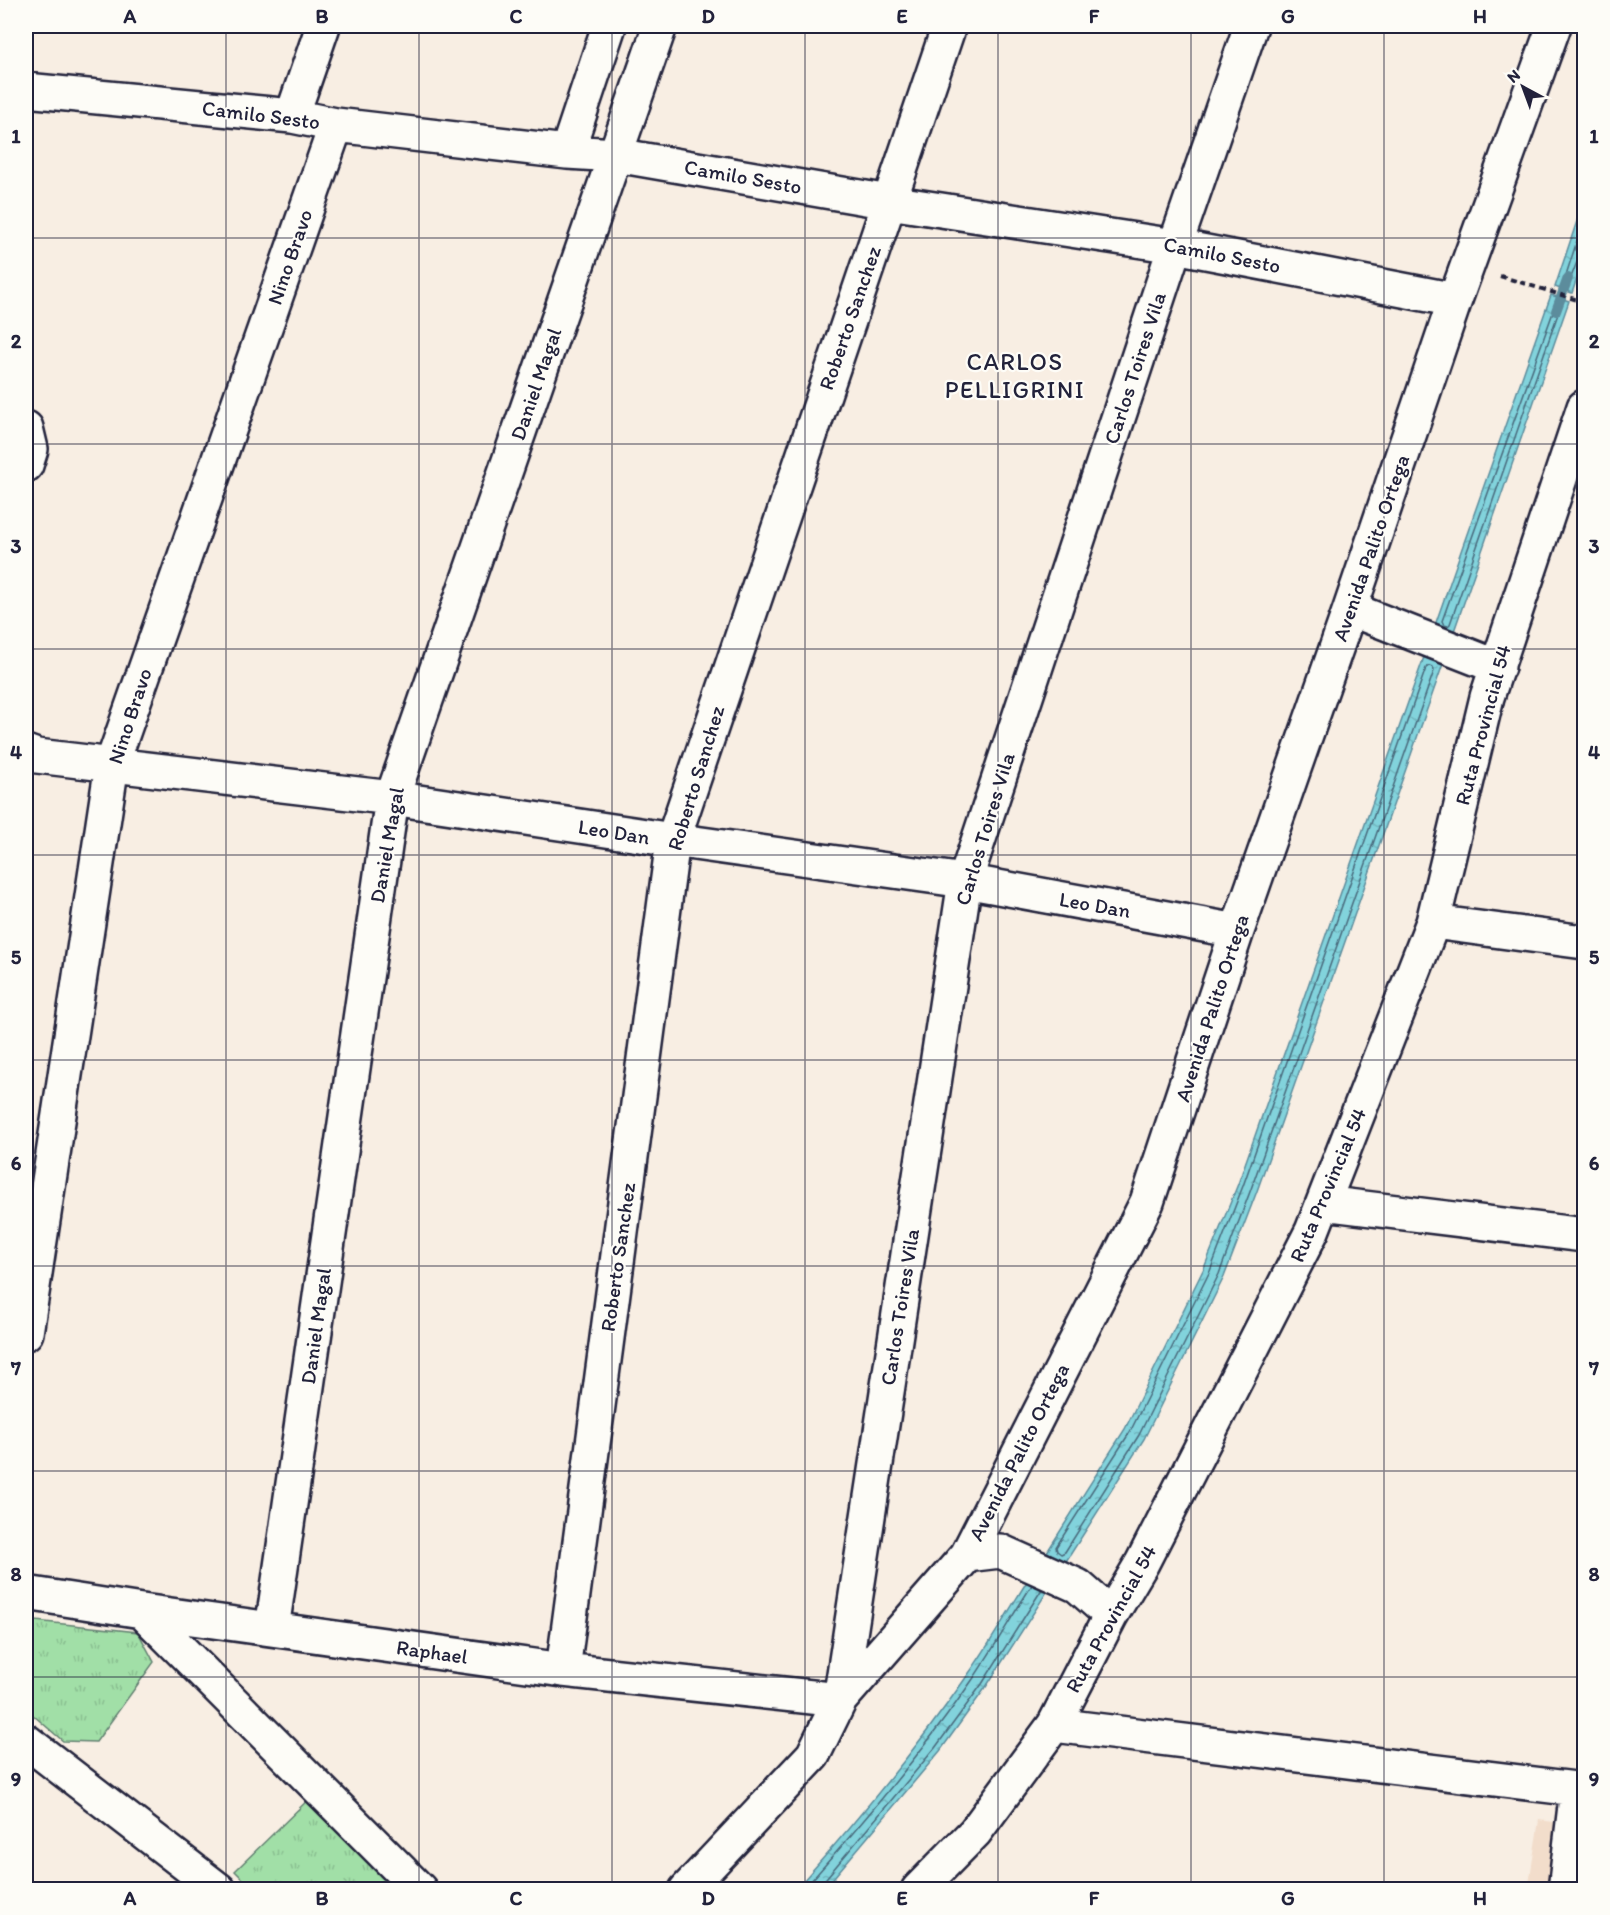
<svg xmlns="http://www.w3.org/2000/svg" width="1610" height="1915" viewBox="0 0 1610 1915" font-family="Itim,sans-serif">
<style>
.built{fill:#f2ddcb}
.grass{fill:url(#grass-tufts);stroke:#628071;stroke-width:1.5}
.water{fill:url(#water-ripples);stroke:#5c8c9c;stroke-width:1.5}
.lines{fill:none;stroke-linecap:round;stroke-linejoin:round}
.shore{stroke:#48697b;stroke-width:1.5}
.stream{stroke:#5c8c9c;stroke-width:10}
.minor-casing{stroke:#22223b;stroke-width:38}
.path{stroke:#22223b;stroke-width:4;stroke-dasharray:6 4.5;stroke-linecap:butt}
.minor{stroke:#fdfcf7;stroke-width:33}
.grid{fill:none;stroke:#22223b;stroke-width:1.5;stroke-opacity:0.55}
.labels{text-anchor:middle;stroke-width:4.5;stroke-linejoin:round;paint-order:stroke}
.street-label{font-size:21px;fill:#22223b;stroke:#fdfcf7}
.quarter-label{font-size:24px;letter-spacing:1.5px;fill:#22223b;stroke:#fdfcf7}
.neatline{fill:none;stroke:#22223b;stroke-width:2}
.grid-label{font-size:20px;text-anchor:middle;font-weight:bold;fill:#22223b}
</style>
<defs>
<pattern id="grass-tufts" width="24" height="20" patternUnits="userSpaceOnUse" patternTransform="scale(1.5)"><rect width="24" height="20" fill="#a1dfa7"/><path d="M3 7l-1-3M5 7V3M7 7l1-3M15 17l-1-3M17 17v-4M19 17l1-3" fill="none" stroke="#8abf91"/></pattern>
<pattern id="water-ripples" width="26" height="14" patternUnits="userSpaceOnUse" patternTransform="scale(1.5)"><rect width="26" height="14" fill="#82d3dc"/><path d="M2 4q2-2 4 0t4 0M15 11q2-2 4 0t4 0" fill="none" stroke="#70b5be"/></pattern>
</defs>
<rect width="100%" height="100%" fill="#f8eee3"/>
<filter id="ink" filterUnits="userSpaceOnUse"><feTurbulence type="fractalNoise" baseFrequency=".0167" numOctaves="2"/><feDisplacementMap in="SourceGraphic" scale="12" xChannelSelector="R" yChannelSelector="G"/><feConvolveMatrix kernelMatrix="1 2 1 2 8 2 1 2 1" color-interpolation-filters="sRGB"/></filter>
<g filter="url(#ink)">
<path class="built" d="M1539,1820L1584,1826V1889L1528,1890Z"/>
<path class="grass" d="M26,1620L138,1632L154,1662L96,1742L63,1741L26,1709Z
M316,1792L411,1889H253L235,1871Z"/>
<path class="water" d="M1584,200V258L1572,293L1555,287Z
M1551,295L1569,301L1453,634L1434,628Z
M1424,657L1443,664L1257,1191L1224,1277L1144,1439L1065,1563L1047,1552L1125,1429L1204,1268L1238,1184Z
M1033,1572L1052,1584L986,1687L940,1751L824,1889L795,1890C856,1822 915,1751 967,1676C991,1643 1011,1606 1033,1572Z"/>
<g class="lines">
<path class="shore" d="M1584,219L1565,278L1566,281L1570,280L1577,262L1584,259
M1556,304L1560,305V308L1450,624L1448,626L1444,625L1442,621Z
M1429,666L1433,667L1434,671L1251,1189L1219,1274L1139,1435L1065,1552L1061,1554L1057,1551L1056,1547L1130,1432L1210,1271L1243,1186L1426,668Z
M803,1890C863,1823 922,1753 973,1679C994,1648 1012,1616 1032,1585
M820,1890L822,1883L935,1748L982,1684L1042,1589"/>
<path class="stream" d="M1556,311L1568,278"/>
<defs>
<path id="minor" d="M26,90L292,116L336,125L567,152L616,155L889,202L1175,246L1455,300
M292,116L323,26
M567,152L609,26
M26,428L31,449L26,465
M1350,609L1498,667
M26,752L37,756L392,798L673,840L965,881L1237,931
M1433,922L1584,942
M1323,1203L1584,1235
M26,1333L112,764L336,125
M967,1555L1000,1551L1078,1586L1111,1615
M26,1593L142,1611L563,1670L840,1700L965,881L1175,246L1251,26
M142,1611L420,1890
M272,1629L392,798L660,26
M563,1670L673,840L949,26
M1054,1725L1584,1790
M26,1741L219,1890
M686,1890L813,1755L840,1700L967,1555L1147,1202L1237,931L1350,609L1455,300L1554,26
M918,1890L975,1832L1054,1725L1111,1615L1142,1563L1312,1231L1433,922L1487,697L1584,407
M1565,1890L1577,1789"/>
</defs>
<use href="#minor" class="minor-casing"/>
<path class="path" d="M1500,276L1584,302"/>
<use href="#minor" class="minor"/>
</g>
</g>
<path class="grid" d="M226,26V1890M419,26V1890M612,26V1890M805,26V1890M998,26V1890M1191,26V1890M1384,26V1890M26,238H1584M26,444H1584M26,649H1584M26,855H1584M26,1060H1584M26,1266H1584M26,1471H1584M26,1677H1584"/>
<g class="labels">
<g class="street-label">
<text transform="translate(261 115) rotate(7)" y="7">Camilo Sesto</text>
<text transform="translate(743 177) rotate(10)" y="7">Camilo Sesto</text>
<text transform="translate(1222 255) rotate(11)" y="7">Camilo Sesto</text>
<text transform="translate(290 257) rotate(-71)" y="7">Nino Bravo</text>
<text transform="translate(850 318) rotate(-71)" y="7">Roberto Sanchez</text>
<text transform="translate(1135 368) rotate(-72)" y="7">Carlos Toires Vila</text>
<text transform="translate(536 384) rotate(-71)" y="7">Daniel Magal</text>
<text transform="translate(1371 548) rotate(-71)" y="7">Avenida Palito Ortega</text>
<text transform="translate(130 716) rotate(-72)" y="7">Nino Bravo</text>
<text transform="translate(1483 725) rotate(-75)" y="7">Ruta Provincial 54</text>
<text transform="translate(696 778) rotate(-73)" y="7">Roberto Sanchez</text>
<text transform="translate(985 829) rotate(-73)" y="7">Carlos Toires Vila</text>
<text transform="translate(614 832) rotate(9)" y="7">Leo Dan</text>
<text transform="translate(387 845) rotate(-80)" y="7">Daniel Magal</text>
<text transform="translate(1095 905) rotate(10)" y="7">Leo Dan</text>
<text transform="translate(1212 1008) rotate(-72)" y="7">Avenida Palito Ortega</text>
<text transform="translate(1328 1185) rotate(-67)" y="7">Ruta Provincial 54</text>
<text transform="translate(618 1257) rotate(-82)" y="7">Roberto Sanchez</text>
<text transform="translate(900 1307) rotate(-81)" y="7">Carlos Toires Vila</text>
<text transform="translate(316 1326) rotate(-82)" y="7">Daniel Magal</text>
<text transform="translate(1019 1452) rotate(-63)" y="7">Avenida Palito Ortega</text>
<text transform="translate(1111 1619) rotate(-61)" y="7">Ruta Provincial 54</text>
<text transform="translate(432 1652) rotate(8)" y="7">Raphael</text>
</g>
<g class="quarter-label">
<text x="1015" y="370">CARLOS<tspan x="1015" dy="28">PELLIGRINI</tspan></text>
</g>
</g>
<rect width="1610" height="1915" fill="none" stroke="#fdfcf7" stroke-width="66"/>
<g transform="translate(1523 87) rotate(319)" stroke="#fdfcf7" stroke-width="4.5" paint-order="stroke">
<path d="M0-4.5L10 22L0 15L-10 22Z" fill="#22223b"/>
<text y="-9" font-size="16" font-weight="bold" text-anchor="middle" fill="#22223b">N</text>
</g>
<rect x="33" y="33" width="1544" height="1849" class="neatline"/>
<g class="grid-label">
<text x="130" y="23">A</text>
<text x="322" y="23">B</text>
<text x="516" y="23">C</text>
<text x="708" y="23">D</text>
<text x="902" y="23">E</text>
<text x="1094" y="23">F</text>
<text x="1288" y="23">G</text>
<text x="1480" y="23">H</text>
<text x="16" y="143">1</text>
<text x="1594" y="143">1</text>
<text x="16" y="348">2</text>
<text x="1594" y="348">2</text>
<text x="16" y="553">3</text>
<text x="1594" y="553">3</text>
<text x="16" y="759">4</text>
<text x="1594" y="759">4</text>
<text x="16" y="964">5</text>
<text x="1594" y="964">5</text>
<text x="16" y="1170">6</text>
<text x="1594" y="1170">6</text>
<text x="16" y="1375">7</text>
<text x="1594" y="1375">7</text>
<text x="16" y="1581">8</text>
<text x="1594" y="1581">8</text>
<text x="16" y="1786">9</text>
<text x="1594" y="1786">9</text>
<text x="130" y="1905">A</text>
<text x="322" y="1905">B</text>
<text x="516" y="1905">C</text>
<text x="708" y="1905">D</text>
<text x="902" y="1905">E</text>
<text x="1094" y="1905">F</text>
<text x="1288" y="1905">G</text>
<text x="1480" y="1905">H</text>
</g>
</svg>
